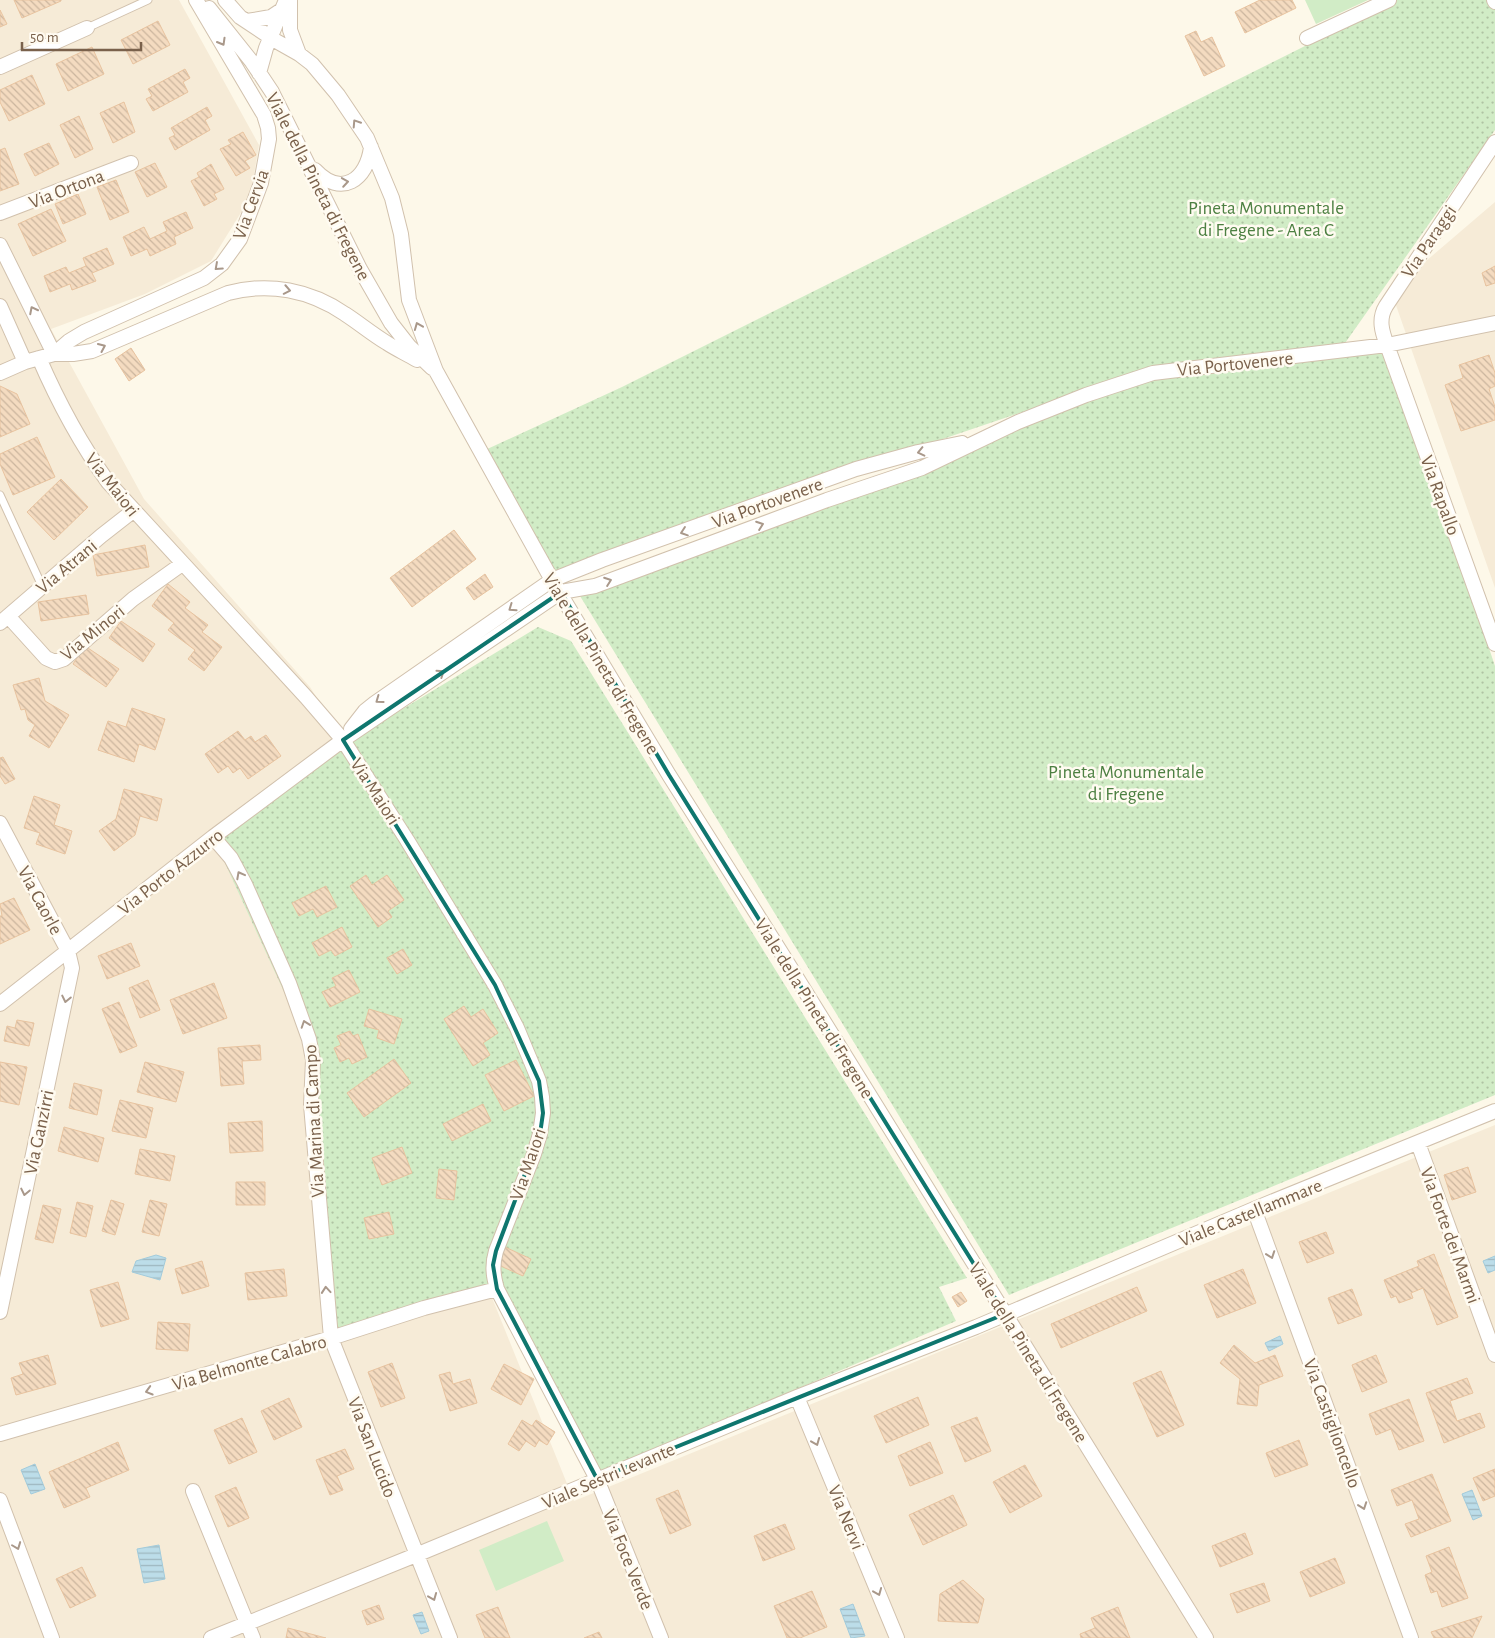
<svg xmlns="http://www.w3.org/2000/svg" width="1495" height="1638" viewBox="0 0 1495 1638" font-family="'Alegreya Sans',sans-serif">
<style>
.residential{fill:#f6ebd7}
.green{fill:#d1ecc6}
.park{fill:url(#park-dots)}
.water{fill:url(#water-rules);stroke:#a2cbdb}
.building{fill:url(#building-back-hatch);stroke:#e8c39f}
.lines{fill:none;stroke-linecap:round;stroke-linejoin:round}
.service-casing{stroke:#d1c1ad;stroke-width:9}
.minor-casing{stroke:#d1c1ad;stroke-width:16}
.service{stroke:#fff;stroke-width:7}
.minor{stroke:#fff;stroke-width:14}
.oneway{stroke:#a9988a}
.marked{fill:none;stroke:#0f766e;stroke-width:4;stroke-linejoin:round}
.labels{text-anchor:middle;stroke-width:5;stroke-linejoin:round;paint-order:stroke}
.street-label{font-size:19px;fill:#7a614b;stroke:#fffbf1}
.park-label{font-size:19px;fill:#4d8042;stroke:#fffbf1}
</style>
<defs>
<pattern id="park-dots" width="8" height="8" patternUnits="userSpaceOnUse" patternTransform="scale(1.25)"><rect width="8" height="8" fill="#d1ecc6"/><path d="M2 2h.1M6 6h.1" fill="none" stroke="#afc3a3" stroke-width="1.8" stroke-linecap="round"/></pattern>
<pattern id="water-rules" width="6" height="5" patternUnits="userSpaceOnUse" patternTransform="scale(1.25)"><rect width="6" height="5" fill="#bcdde9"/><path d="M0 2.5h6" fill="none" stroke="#9eb7bf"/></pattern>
<pattern id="building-back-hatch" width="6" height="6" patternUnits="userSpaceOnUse" patternTransform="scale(1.25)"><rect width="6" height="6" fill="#f4dbc0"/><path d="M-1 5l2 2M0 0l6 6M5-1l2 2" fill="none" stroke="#cbb59e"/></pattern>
</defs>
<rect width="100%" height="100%" fill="#fdf8e9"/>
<path class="residential" d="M0,0H179L259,145L250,198L211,261L145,294L51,329L144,499L310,687L378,794L484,1278L574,1501L1495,1125V1638H0Z
M1495,202V588L1391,291Z"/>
<path class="green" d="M1305,0H1368L1316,24Z
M547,1521L564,1561L496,1591L479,1550Z"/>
<path class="park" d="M1397,0H1492L1495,8V130L1343,346L1153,368L931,443L553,578L483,451L622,387Z
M1387,345L1495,666V1095L1009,1295L580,596L597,592L1063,409L1153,379Z
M538,627L571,641L967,1278L939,1287L956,1321L598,1474L499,1289L495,1266L540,1151L544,1081L348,742Z
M343,740L525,1046L543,1113L501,1235L497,1289L331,1338L312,1053L213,837Z"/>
<path class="water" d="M156,1255L166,1258L160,1280L132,1272L136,1261Z
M1495,1256V1270L1488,1273L1483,1261Z
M1280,1336L1283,1344L1269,1351L1265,1343Z
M35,1464L45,1489L31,1494L21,1470Z
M1472,1490L1482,1516L1473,1520L1462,1494Z
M159,1545L165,1579L144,1583L137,1549Z
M853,1604L865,1636L851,1638L840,1609Z
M422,1612L429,1631L421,1634L413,1615Z"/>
<path class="building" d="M14,0H61V1L22,18Z
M1260,0H1292L1296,8L1245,33L1235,12Z
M0,10L7,24L0,27Z
M158,21L170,45L133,64L121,40Z
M1196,31L1201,42L1212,37L1225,66L1204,76L1185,36Z
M92,47L104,74L68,91L56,64Z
M185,69L190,78L183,82L188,92L153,111L146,99L152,96L148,89Z
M32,75L45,104L9,121L0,102V90Z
M124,102L135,132L113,143L100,113Z
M207,107L212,116L205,120L210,130L175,150L169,138L175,135L171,128Z
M79,116L93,149L75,158L60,125Z
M243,132L256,155L245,161L250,168L236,176L220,149L231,144L228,140Z
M49,143L59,164L35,176L24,154Z
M5,148L19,184L0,191V150Z
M155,163L167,187L147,197L135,172Z
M211,164L224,189L214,194L217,199L204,206L191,181L199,177L197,173Z
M116,180L129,212L110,220L97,187Z
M78,194L86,214L63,224L55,204Z
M51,209L66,241L33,256L18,224Z
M186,212L193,228L174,237L176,244L150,256L147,249L131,256L123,237L144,227L150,239L167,231L163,222Z
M107,248L114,264L92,273L96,281L72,290L70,284L50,292L44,276L66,267L69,273L86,266L83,258Z
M1495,266V283L1486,286L1482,273Z
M131,348L145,370L129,381L115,359Z
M1489,355L1495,373V386L1489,389L1495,407V420L1461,431L1445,385L1463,378L1459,365Z
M0,386L17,394L30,424L0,437Z
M37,437L55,477L13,495L0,464V454Z
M61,479L88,507L54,540L27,512Z
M454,530L476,559L412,607L390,578Z
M145,545L149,567L97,576L93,555Z
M485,574L493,587L474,600L466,588Z
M168,584L190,602L185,608L208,625L202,632L222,647L204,671L188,659L195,650L168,630L174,623L152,606Z
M86,595L89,614L41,621L38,602Z
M121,621L155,644L143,662L109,638Z
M85,646L119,669L106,687L73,664Z
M39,678L45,701L69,715L49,748L29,736L35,725L28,720L25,709L21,710L13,685Z
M132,708L165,719L155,750L139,744L134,762L98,750L108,721L126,727Z
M238,731L245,740L251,736L255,742L266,735L281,756L248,779L240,768L233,773L228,766L218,773L205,754Z
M3,757L15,779L5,784L0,776V758Z
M124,789L162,799L157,821L140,816L135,835L114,851L99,831L116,819Z
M34,796L60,805L54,825L72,831L65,854L36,844L40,833L24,828Z
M366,875L372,885L387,875L404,900L388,911L392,917L378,927L350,886Z
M326,886L337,907L317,917L313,909L299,916L292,903Z
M14,898L30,930L0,944V916H2L0,904Z
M342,927L352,947L335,956L331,950L319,956L312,943Z
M131,943L140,966L107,979L98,956Z
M403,949L412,965L397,974L387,958Z
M349,970L360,992L330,1007L322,992L336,986L332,978Z
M148,980L160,1010L140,1018L129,988Z
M214,983L227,1018L183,1034L170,1000Z
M119,1002L137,1046L120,1053L102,1009Z
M464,1006L471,1017L483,1009L498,1033L483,1043L490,1055L473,1066L444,1019Z
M369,1009L402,1019L394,1044L377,1038L379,1030L364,1026Z
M17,1020L34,1023L29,1046L4,1041L7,1026L15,1028Z
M350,1031L353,1036L358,1034L367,1057L352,1064L349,1058L340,1062L334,1048L341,1045L337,1036Z
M260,1045L261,1060L242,1061L244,1084L221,1086L218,1048Z
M394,1059L411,1083L364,1117L347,1093Z
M516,1060L534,1096L504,1111L485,1075Z
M0,1062L27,1067L19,1105L0,1101Z
M145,1062L184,1072L176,1102L137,1092Z
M74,1083L102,1090L97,1115L69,1108Z
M120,1100L153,1108L146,1138L112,1131Z
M483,1104L491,1121L452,1141L443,1124Z
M262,1121L263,1151L230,1153L228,1123Z
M64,1127L104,1138L98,1162L58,1151Z
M402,1147L412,1173L382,1185L372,1158Z
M140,1149L175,1156L170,1181L135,1174Z
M1468,1167L1476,1192L1452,1200L1444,1175Z
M439,1169L457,1171L454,1200L436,1198Z
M236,1182H265V1205H236Z
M111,1200L124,1204L115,1235L102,1231Z
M150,1200L167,1204L159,1236L142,1232Z
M77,1202L93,1206L86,1237L70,1233Z
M43,1205L61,1209L53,1243L35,1239Z
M389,1212L394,1234L369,1239L364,1218Z
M1326,1232L1334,1253L1307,1263L1299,1242Z
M505,1247L531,1259L523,1276L496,1264Z
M1434,1254L1458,1317L1437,1325L1423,1288L1411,1293L1413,1298L1399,1303L1396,1296L1391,1298L1384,1280L1419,1266L1417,1261Z
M202,1261L209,1286L182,1294L175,1269Z
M284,1269L287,1296L248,1300L245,1273Z
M1243,1269L1256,1303L1217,1318L1204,1285Z
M118,1282L129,1319L101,1327L90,1290Z
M1137,1287L1147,1311L1061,1348L1051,1324Z
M1352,1289L1362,1315L1338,1324L1328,1298Z
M961,1292L967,1301L958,1307L952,1297Z
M158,1322L190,1324L188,1351L156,1349Z
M1234,1345L1255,1363L1275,1355L1283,1376L1259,1385L1257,1406L1237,1404L1240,1379L1220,1363Z
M48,1355L56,1384L16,1395L11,1378L23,1374L19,1363Z
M1376,1355L1387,1382L1362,1392L1352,1365Z
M392,1363L405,1398L381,1407L368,1372Z
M504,1364L534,1379L521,1405L491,1389Z
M1161,1371L1184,1425L1157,1437L1133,1383Z
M450,1372L453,1384L470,1379L477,1403L450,1411L439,1375Z
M1467,1378L1473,1393L1450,1401L1457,1421L1480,1413L1485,1427L1444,1443L1426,1393Z
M918,1397L929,1425L886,1443L874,1416Z
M289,1398L302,1427L274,1440L261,1411Z
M1409,1399L1424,1441L1399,1450L1391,1429L1376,1435L1369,1414Z
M977,1417L991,1451L965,1462L951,1427Z
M242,1418L257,1452L229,1464L214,1430Z
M522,1420L532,1426L536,1420L555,1432L547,1445L539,1440L535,1447L526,1441L519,1451L508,1444Z
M1299,1440L1308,1465L1275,1477L1266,1453Z
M118,1442L129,1470L86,1488L90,1497L64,1508L49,1472Z
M930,1442L943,1473L910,1486L898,1456Z
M345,1449L354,1469L337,1476L343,1490L330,1495L316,1460Z
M1025,1465L1042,1496L1010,1513L993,1482Z
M1495,1469V1496L1483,1501L1473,1478Z
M1432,1474L1451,1521L1411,1537L1405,1524L1419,1519L1412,1500L1397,1506L1391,1490Z
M236,1487L249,1518L228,1527L215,1496Z
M678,1490L691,1525L670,1534L656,1499Z
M953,1495L967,1525L923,1545L909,1515Z
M785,1524L795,1549L763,1561L754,1536Z
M1245,1533L1253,1554L1220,1567L1212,1546Z
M1449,1547L1468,1598L1442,1607L1437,1591L1431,1593L1425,1575L1432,1572L1426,1556Z
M1335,1558L1345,1583L1310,1597L1300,1572Z
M82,1567L96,1596L70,1608L56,1579Z
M963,1580L984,1599L978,1623L938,1621L940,1594Z
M1264,1583L1270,1601L1237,1613L1230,1594Z
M812,1591L827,1627L800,1638H787L774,1606Z
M379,1605L384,1619L367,1625L362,1611Z
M498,1607L510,1638H485L476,1615Z
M1118,1607L1130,1638H1081L1080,1634L1095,1628L1091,1618Z
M1482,1616L1472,1638H1434L1431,1632Z
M288,1628L326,1638H286Z
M599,1632L602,1638H584Z"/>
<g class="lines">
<defs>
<path id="service" d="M87,28L148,0
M0,495L42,586"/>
<path id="minor" d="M225,0L240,17L276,41L299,54L312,64L338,95L367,138L392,198L401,234L409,300L436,371L552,580L669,775L782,954L1206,1638
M1494,0L1495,2
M290,1V30L299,54
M209,8L252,62L272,92L360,269L391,323L409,346L432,368
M247,21L271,17L283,9
M1307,38L1389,0
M0,67L87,28
M259,73L266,48L286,0
M1495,142L1386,306C1378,319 1382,332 1387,345L1495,644
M315,170C341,198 367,180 371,147
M0,213L131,163
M0,245L54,354
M0,306L25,362
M54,354H73L92,351L228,293C269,282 310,290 345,314C359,323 372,334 387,343C396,349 407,354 417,360
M39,358C58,402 80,443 108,482L306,697L343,740L407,840L495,985L517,1028L539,1081L542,1097L543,1113L540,1134L534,1154L496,1251C492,1265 493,1275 497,1289L597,1479L661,1638
M0,373L25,362L54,354L69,341L84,332L204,278L222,264L240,239L261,183L269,139L268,128L264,115L196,0
M8,616L46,658L55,662L64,659L133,599L182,564
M0,623L101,536L133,511
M351,729L365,711L375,703L552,580L602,560L856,469L918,452L962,443
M0,823L68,951L72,968L0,1312
M213,837L231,858L245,884L289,983L309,1039L313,1060L311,1105L331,1338L450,1638
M0,1004L213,837L343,740L561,592L595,586L827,500L922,468L1018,422L1086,395L1153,373L1387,345L1495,323
M1418,1143L1495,1355
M1254,1209L1411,1638
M797,1397L897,1638
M0,1434L331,1338L424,1308L497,1289
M193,1491L253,1638
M0,1500L52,1638
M211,1638L416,1555L797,1397L976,1327L1254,1209L1495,1111"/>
</defs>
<use href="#service" class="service-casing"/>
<use href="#minor" class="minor-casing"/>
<use href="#service" class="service"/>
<use href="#minor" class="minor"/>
</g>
<defs><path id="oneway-chevron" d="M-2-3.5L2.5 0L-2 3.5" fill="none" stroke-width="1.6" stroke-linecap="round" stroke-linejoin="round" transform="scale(1.25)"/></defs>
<g class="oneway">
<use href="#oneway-chevron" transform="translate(222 42) rotate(60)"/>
<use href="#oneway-chevron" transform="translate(356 123) rotate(-123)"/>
<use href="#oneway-chevron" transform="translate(345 182) rotate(-9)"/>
<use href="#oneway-chevron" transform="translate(218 267) rotate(138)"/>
<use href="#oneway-chevron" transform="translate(287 290) rotate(11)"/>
<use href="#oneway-chevron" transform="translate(33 310) rotate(-117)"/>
<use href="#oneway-chevron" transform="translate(418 326) rotate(-112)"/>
<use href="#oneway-chevron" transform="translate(102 347) rotate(-24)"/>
<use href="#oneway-chevron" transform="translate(921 452) rotate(167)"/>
<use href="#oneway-chevron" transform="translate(760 525) rotate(-20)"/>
<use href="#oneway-chevron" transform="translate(684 532) rotate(161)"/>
<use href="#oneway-chevron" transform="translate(608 581) rotate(-20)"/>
<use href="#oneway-chevron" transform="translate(512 608) rotate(145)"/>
<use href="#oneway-chevron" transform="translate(441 673) rotate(-34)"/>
<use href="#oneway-chevron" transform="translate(379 700) rotate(144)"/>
<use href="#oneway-chevron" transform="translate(240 875) rotate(-118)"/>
<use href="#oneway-chevron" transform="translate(66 999) rotate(102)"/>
<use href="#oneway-chevron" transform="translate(305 1024) rotate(-109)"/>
<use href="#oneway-chevron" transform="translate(25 1192) rotate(102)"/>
<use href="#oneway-chevron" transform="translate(1271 1255) rotate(70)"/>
<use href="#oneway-chevron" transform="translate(326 1290) rotate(-95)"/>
<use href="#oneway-chevron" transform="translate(149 1391) rotate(164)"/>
<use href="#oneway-chevron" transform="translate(816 1442) rotate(68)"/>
<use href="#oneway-chevron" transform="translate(1363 1506) rotate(70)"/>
<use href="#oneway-chevron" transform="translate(17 1546) rotate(69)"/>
<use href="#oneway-chevron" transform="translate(878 1592) rotate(68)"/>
<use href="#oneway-chevron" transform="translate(433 1597) rotate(68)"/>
</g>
<path class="marked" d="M561,592L669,775L1005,1314L597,1479L497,1289L493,1265L496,1251L540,1134L543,1113L539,1081L495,985L343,740Z"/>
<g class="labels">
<g class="street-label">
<text transform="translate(319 186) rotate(63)" y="7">Viale della Pineta di Fregene</text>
<text transform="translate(66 188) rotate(-21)" y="7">Via Ortona</text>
<text transform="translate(250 204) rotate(-70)" y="7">Via Cervia</text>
<text transform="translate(1428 241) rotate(-56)" y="7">Via Paraggi</text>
<text transform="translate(1235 363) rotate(-6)" y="7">Via Portovenere</text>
<text transform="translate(113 484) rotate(52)" y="7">Via Maiori</text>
<text transform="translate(1441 495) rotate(70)" y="7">Via Rapallo</text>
<text transform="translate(767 502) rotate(-20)" y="7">Via Portovenere</text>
<text transform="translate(66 566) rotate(-40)" y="7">Via Atrani</text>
<text transform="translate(92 632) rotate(-39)" y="7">Via Minori</text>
<text transform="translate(602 663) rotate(59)" y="7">Viale della Pineta di Fregene</text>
<text transform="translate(376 791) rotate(57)" y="7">Via Maiori</text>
<text transform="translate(170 871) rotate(-38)" y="7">Via Porto Azzurro</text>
<text transform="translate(41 900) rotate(62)" y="7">Via Caorle</text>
<text transform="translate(815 1008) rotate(58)" y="7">Viale della Pineta di Fregene</text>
<text transform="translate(313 1121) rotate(-93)" y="7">Via Marina di Campo</text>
<text transform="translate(38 1132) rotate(-78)" y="7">Via Ganzirri</text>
<text transform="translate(527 1164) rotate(-71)" y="7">Via Maiori</text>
<text transform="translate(1250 1212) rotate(-22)" y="7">Viale Castellammare</text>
<text transform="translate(1451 1235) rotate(70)" y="7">Via Forte dei Marmi</text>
<text transform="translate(1029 1352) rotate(58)" y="7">Viale della Pineta di Fregene</text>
<text transform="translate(249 1362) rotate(-16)" y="7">Via Belmonte Calabro</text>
<text transform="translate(1333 1423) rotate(70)" y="7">Via Castiglioncello</text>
<text transform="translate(373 1447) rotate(69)" y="7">Via San Lucido</text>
<text transform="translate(608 1475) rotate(-23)" y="7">Viale Sestri Levante</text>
<text transform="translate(847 1517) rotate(68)" y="7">Via Nervi</text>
<text transform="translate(629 1559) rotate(68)" y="7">Via Foce Verde</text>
</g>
<g class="park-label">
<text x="1266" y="214">Pineta Monumentale<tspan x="1266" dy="22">di Fregene - Area C</tspan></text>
<text x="1126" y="778">Pineta Monumentale<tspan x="1126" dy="22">di Fregene</tspan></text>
</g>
</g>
<path d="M22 42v8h119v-8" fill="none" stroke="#7a614b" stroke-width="2.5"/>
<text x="30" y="42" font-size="15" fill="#7a614b" stroke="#fffbf1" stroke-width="4" paint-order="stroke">50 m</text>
</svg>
